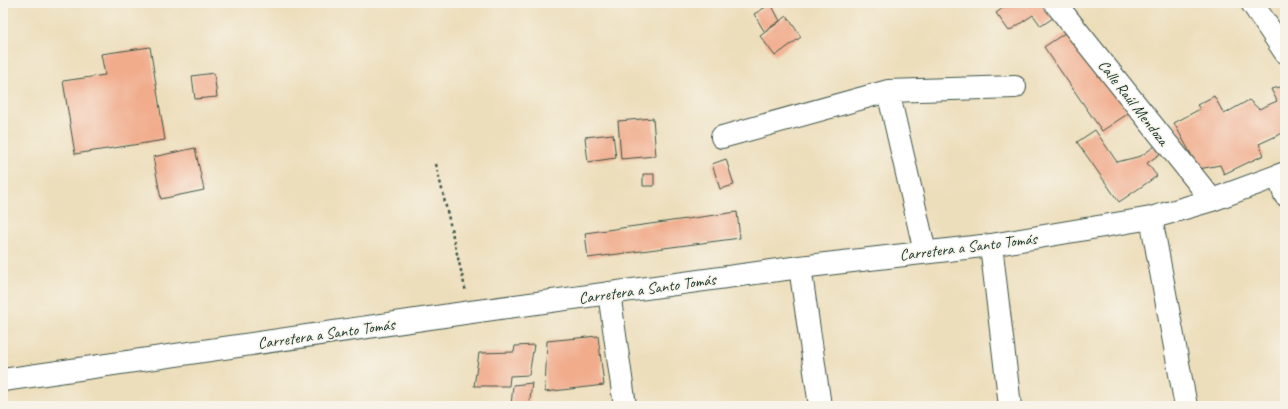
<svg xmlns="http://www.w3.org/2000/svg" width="1288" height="409" viewBox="0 0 1288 409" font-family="Caveat,sans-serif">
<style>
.building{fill:#f1ac8c}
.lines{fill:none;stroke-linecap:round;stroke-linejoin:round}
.minor-casing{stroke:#3e5548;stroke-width:24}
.path{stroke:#3e5548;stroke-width:2.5;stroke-dasharray:3 3;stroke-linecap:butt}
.minor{stroke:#fff;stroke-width:22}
.labels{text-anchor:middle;stroke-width:3;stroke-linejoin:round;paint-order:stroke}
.street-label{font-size:16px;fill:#1f3d34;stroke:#f7f3e8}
</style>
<rect width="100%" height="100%" fill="#f7f3e8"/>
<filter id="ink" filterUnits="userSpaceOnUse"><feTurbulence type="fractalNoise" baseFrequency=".025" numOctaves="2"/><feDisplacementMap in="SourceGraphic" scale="8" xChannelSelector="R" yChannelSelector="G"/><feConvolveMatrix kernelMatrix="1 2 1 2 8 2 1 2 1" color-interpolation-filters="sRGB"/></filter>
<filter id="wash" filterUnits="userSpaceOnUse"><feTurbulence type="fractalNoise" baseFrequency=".012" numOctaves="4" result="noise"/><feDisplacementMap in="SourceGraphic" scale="16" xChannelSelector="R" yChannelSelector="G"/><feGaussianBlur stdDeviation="0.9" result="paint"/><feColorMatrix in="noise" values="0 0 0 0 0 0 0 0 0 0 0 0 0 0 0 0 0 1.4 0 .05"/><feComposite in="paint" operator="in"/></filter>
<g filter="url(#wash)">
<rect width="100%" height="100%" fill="#eddebb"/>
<g id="blocks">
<path class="building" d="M1010,3H1043L1053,18L1041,26L1033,15L1009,31L996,13Z
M771,4L780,21L764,31L754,14Z
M787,16L801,37L775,56L760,36Z
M1071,29L1129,113L1102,131L1044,47Z
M150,47L165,140L75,154L63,81L105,75L101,54Z
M214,73L217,97L195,99L192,76Z
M1285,86V132L1259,144L1264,155L1224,174L1220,165L1199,169L1174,123L1200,109L1197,105L1214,96L1224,114L1249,100L1259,109L1277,101L1271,89Z
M653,118L656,156L621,159L618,121Z
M1095,130L1117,162L1141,156L1155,146L1160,154L1147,163L1157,176L1119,202L1077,142Z
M613,134L616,158L588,162L585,137Z
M195,148L204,190L161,199L153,157Z
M726,159L734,185L720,189L712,164Z
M643,174H654V186H643Z
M737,212L740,238L588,258L585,233Z
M598,336L604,385L545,392L547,341Z
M534,345L529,375L510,376L509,386H474L479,353L514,352L515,346Z
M532,383L529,406H511L513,385Z"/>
</g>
</g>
<g filter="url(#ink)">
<use href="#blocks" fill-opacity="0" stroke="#3e5548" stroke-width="1"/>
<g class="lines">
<defs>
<path id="minor" d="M1055,3L1212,200
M1252,3L1285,52
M888,91L925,252
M722,137L888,91L1015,87
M1278,176L1285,195
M1151,218L1186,406
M991,245L1010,406
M800,267L820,406
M609,293L625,406
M3,380L471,312L800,267L991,245L1151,218L1212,200L1285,173"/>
</defs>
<use href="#minor" class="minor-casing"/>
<path class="path" d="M436,164L466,292"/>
<use href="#minor" class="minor"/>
</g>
</g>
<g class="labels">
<g class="street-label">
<text transform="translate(1134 102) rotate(52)" y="6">Calle Raúl Mendoza</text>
<text transform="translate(968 246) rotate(-7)" y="6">Carretera a Santo Tomás</text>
<text transform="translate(647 288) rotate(-8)" y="6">Carretera a Santo Tomás</text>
<text transform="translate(326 333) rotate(-8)" y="6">Carretera a Santo Tomás</text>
</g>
</g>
<rect width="1288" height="409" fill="none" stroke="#f7f3e8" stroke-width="16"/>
</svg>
